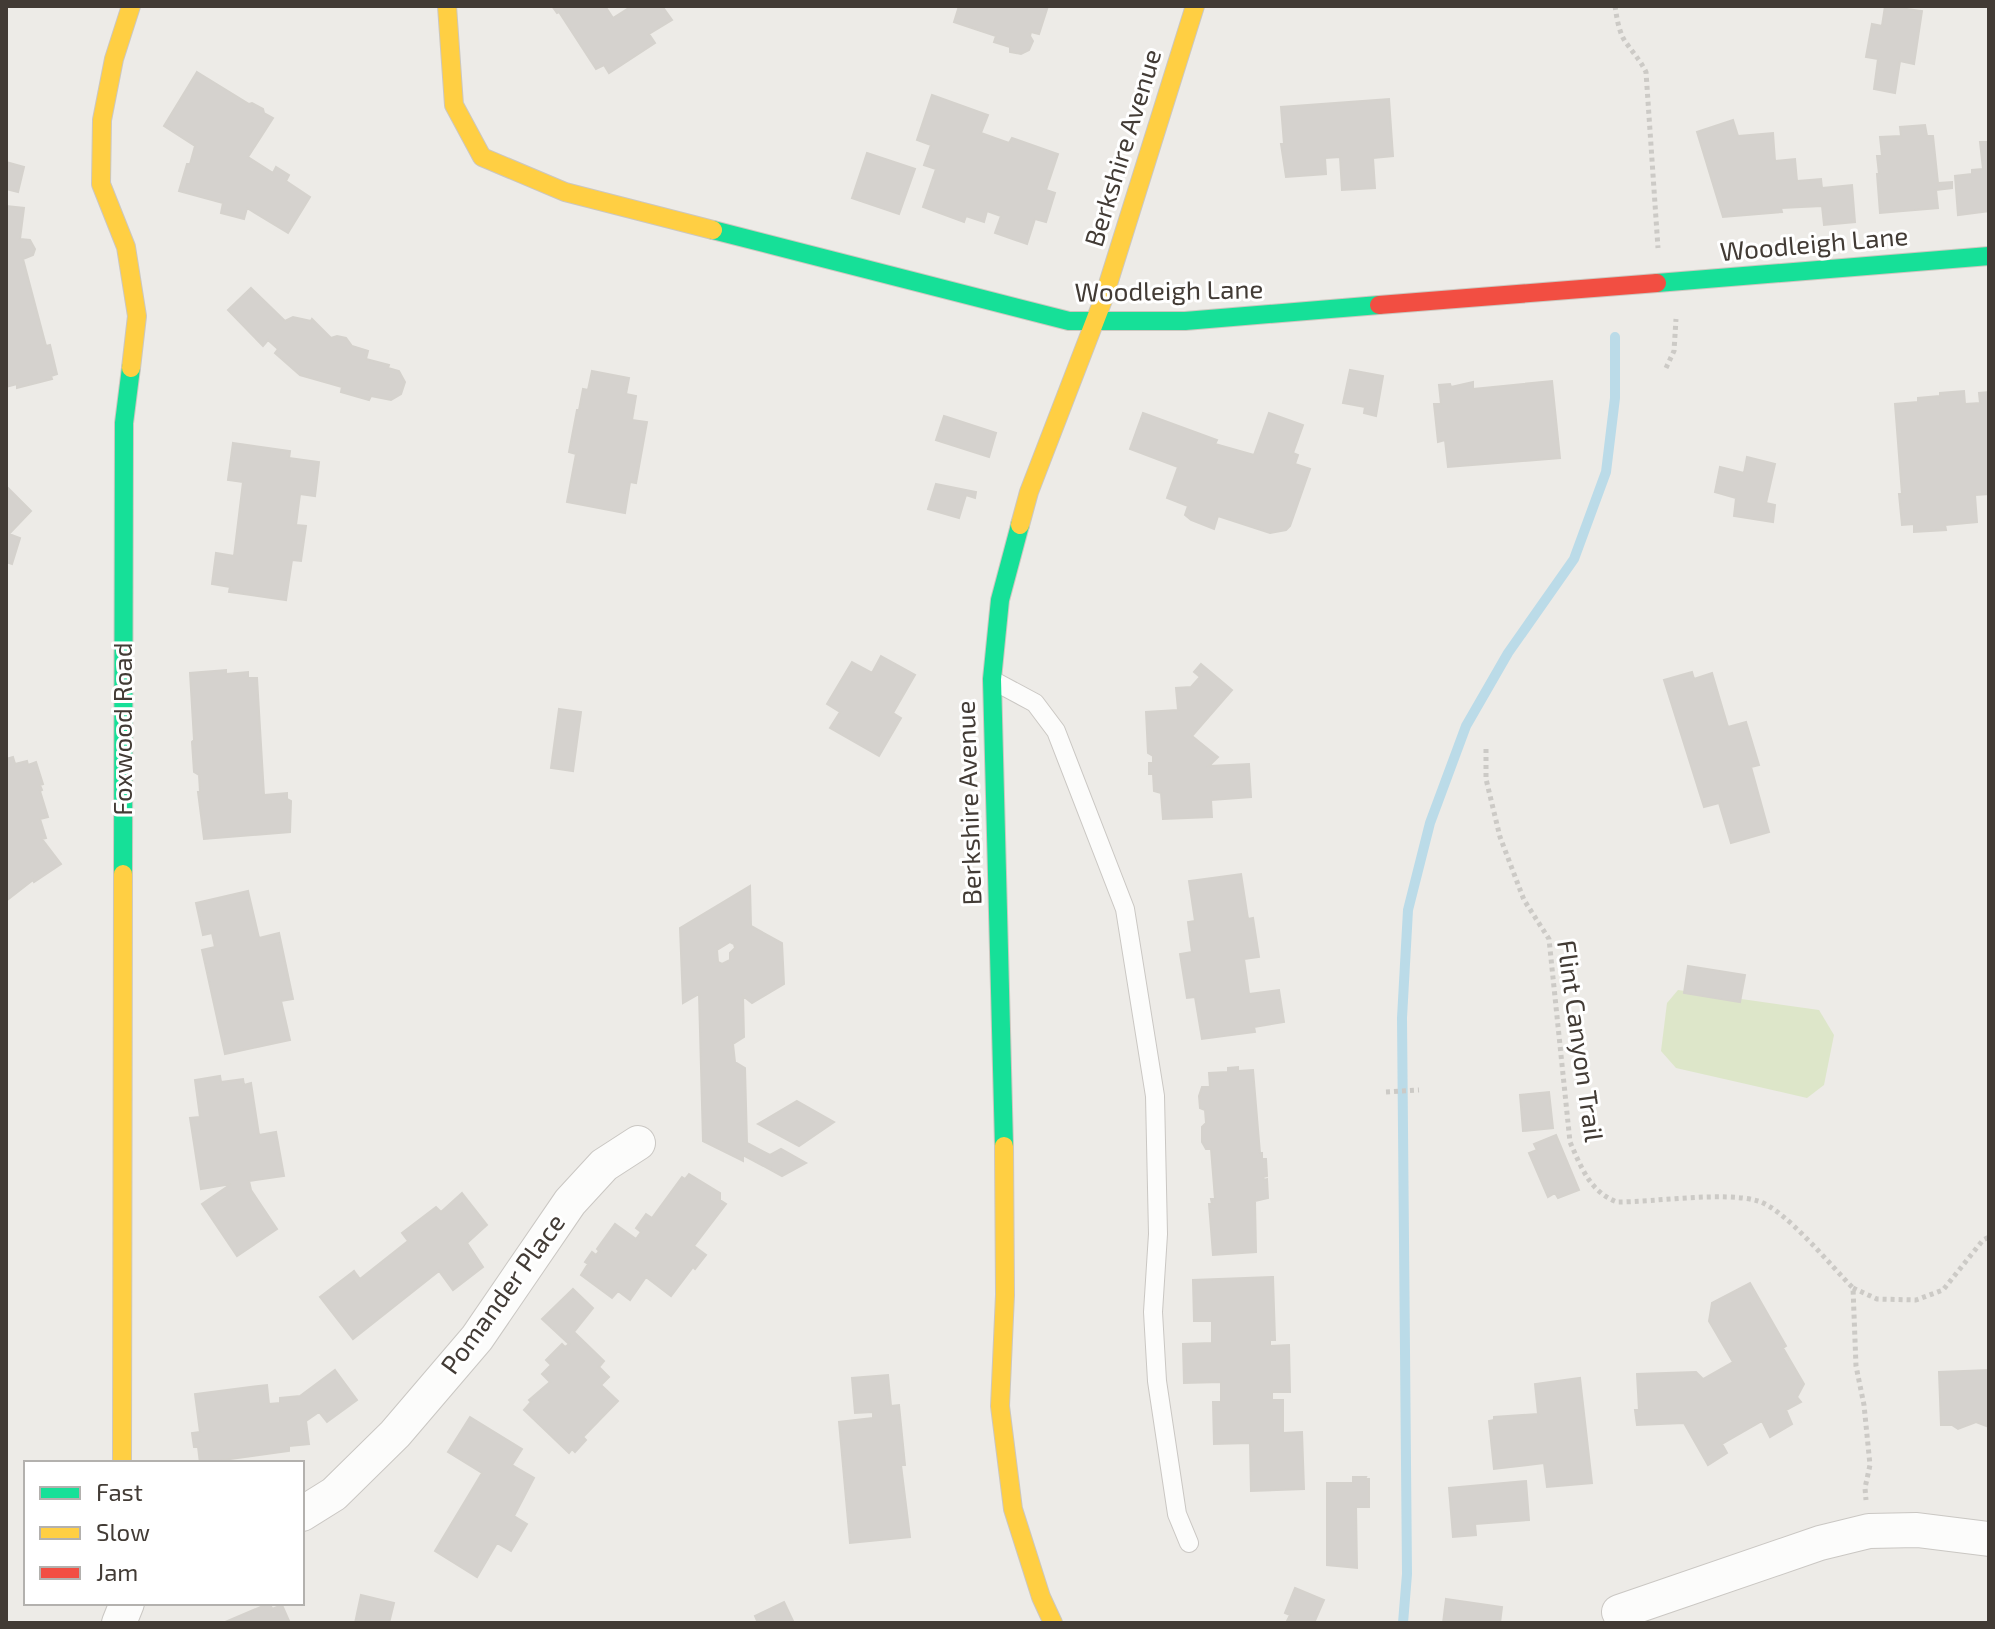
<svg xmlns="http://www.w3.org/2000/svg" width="1995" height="1629" viewBox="0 0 1995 1629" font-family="'Exo 2',sans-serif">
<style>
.green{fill:#dde6c9}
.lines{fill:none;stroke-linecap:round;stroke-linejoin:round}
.stream{stroke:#bbdbe8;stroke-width:10}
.building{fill:#d5d2ce;stroke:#d5d2cd;stroke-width:2;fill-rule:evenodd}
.lane-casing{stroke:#cac7c3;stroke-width:20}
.street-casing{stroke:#cac7c3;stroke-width:36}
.fast-casing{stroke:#ccc7bf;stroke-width:20}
.slow-casing{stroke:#ccc7bf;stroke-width:20}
.jam-casing{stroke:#ccc7bf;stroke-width:20}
.path{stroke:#cccac6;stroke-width:5;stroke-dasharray:4 4;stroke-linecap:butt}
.lane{stroke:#fcfcfb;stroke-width:18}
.street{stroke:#fcfcfb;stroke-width:34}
.fast{stroke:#16e098;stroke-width:18}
.slow{stroke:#ffcf43;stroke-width:18}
.jam{stroke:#f24e42;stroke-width:18}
.labels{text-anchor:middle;stroke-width:6;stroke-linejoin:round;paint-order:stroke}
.street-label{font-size:26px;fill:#423b35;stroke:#fff}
</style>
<rect width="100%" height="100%" fill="#edebe7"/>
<path class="green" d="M1678,990L1819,1010L1834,1035L1824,1085L1807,1098L1676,1068L1661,1051L1667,1003Z"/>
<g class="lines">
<path class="stream" d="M1403,1623L1407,1574L1402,1018L1408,910L1430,823L1466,726L1508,653L1574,559L1606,472L1615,398V337"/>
</g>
<path class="building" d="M552,6H605L613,18L632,6H662L672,20L649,34L655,43L609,73L604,65L596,69L559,12L557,13Z
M959,6H1048L1039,34L1031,32L1030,36L1033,41L1029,50L1021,54L1010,52V47L994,42L996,36L954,22Z
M1885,6L1922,11L1914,64L1900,61L1895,93L1874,89L1878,59L1866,57L1872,24L1882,26Z
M197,72L249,104L252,103L263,109L264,113L273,118L248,157L273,173L276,167L289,175L286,181L310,197L288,233L247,208L244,219L221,213L223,203L179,191L187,164H190L195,146L164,126Z
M932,95L988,115L981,133L1009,143L1012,138L1058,154L1046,190L1055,193L1046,222L1035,219L1027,244L995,233L1001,216L987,211L984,222L966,216L964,222L923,207L936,169L924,165L931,145L917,140Z
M1389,99L1393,156L1373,158L1375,188L1342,190L1340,157L1325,158L1326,174L1286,177L1281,144H1284L1281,107Z
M1733,120L1738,136L1773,133L1775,161L1795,159L1797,181L1821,179L1822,188L1852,185L1855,222L1824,225L1822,206L1781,208L1782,212L1723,217L1697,132Z
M1925,125L1927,136H1933L1938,183L1952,182V188L1936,190L1938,208L1880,213L1877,174H1879L1877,156H1882L1880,137L1901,136L1900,127Z
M1980,142H1989V211L1958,215L1955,176L1972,174V170L1983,169Z
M867,153L915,169L899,214L852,198Z
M6,162L24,167L18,192L6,189Z
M6,206L24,208L20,239L30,240L35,249L33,255L23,259L46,346L50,345L57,374L51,376L52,379L17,388V384L6,387Z
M251,288L285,321L293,317L311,321L312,319L331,338L337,336L346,338L352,346L368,351L366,359L389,365L388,368L399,371L405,382L401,394L391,400L371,396L369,400L341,392L342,387L300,375L275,353L278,349L268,340L263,346L228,310Z
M1350,370L1383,376L1376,416L1364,413L1365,407L1343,403Z
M592,371L629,378L626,394L636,396L632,420L647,422L636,483L630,482L625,513L567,502L576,454L569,452L577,410H579L583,389L588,390Z
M1552,381L1560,458L1448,467L1445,440L1438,442L1434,404H1441L1439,385L1450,384L1451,387L1473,382V389Z
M1964,391L1965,404L1980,403L1979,393L1989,392V494L1975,495L1977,522L1945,525L1946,530L1914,532V524L1902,525L1899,494H1902L1895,404L1918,402V398L1940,396V393Z
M1143,413L1217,440L1215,444L1254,455L1269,413L1303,425L1293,453L1298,455L1295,464L1310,469L1290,526L1286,530L1270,533L1218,516L1214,529L1191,520L1185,515L1188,506L1167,498L1178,467L1130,449Z
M944,416L996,433L989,457L936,440Z
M233,443L290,451L289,458L319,462L315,496L300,494L296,525L306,526L301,561L292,560L286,600L229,592L230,587L212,584L216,553L234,556L243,482L228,480Z
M1747,457L1775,464L1766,503L1775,505L1773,522L1734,516L1736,498L1715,492L1720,467L1744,473Z
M936,484L976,492L975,498L966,495L959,518L928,509Z
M8,488L31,511L9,534L20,538L12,564L6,562Z
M881,656L915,675L893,713L901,718L879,756L830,728L840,712L827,704L852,662L872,673Z
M1201,664L1232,690L1192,736L1218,757L1209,766L1249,764L1251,797L1211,800L1212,817L1163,819L1161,793L1154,791L1153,774H1149V763H1153V756L1148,753L1146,712L1178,710L1176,688L1191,687L1200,677L1194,672Z
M226,670V674L248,672V678H257L264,795L287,793V799L291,801L290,832L204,839L198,792H200L199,775L194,772L192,742L194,740L190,673Z
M1692,672L1694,679L1712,673L1728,727L1746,722L1759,765L1751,767L1769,832L1731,843L1719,803L1704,807L1664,680Z
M559,709L581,712L573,771L551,768Z
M13,757L15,764L27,761L28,765L36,762L43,784L40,785L42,790L40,791L48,817L40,819L46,838L42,839L61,864L34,882L33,880L6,901V759Z
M1241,874L1248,919L1253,918L1259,957L1244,959L1249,994L1279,990L1284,1022L1254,1027L1255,1032L1202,1039L1195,997L1187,998L1180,954L1192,952L1188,922L1195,921L1189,881Z
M750,886L751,926L782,943L784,984L752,1003L743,996L744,1037L733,1044L735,1062L745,1068L747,1143L770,1155L781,1149L806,1163L782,1176L743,1155V1161L703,1141L699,994L683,1003L680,928ZM730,942L734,944L735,948L730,953V960L722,964L718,962L717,950Z
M248,891L259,938L279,933L293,999L281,1001L290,1040L225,1054L202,950L215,947L212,933L203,935L196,903Z
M1688,966L1745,975L1740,1002L1684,993Z
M1238,1067V1071L1253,1070L1260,1153H1262V1159H1266L1267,1176L1263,1177L1264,1180L1267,1179L1268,1198L1255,1201L1256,1252L1213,1255L1209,1204H1212L1211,1199H1215L1211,1149H1206L1202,1142V1127L1206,1123L1205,1110L1200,1108L1199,1096L1202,1087H1210L1209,1073L1228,1072V1068Z
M220,1076L221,1082L243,1079L244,1085L251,1083L259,1135L276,1132L284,1176L249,1181L251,1190L277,1229L237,1256L202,1204L231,1184L201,1189L190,1118L200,1117L195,1080Z
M1549,1092L1553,1128L1523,1131L1520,1095Z
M797,1101L834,1122L799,1146L758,1124Z
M1556,1135L1579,1190L1558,1198L1555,1193L1548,1197L1529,1153L1537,1150L1534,1144Z
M689,1174L720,1193V1200L726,1204L694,1246L706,1255L695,1269L693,1267L671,1296L646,1277L630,1300L618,1291L612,1298L581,1275L588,1264L585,1262L592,1252L596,1255L599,1251L597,1249L615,1224L636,1239L641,1232L636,1228L646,1214L652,1218L682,1177L685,1179Z
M462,1193L487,1225L467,1243L483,1267L453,1290L439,1271L353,1339L320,1297L354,1271L360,1279L408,1241L402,1233L436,1207L441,1212Z
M1273,1277L1275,1340H1270V1346L1289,1345L1290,1392H1272V1400H1283V1433L1302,1432L1304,1489L1251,1491L1250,1443L1214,1444L1213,1402H1221V1382L1184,1383L1183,1344L1212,1343V1321H1194L1193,1280Z
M1750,1283L1786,1346L1783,1348L1804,1384L1797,1397L1801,1402L1786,1410L1792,1424L1770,1437L1762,1421L1722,1444L1727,1453L1708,1465L1684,1423L1637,1425L1635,1410H1639L1637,1374L1696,1372L1703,1379L1733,1362L1709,1321L1712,1303Z
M573,1289L593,1308L574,1332L604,1361L599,1367L609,1377L601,1385L618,1401L583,1437L586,1440L575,1452L572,1449L569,1453L524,1410L531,1402L529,1400L550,1382L542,1374L551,1365L546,1360L562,1344L565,1347L569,1344L542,1319Z
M335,1370L357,1400L327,1422L319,1412L306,1421L309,1444L289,1446V1451L200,1463L198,1447H194L192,1433L200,1432L195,1394L267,1385L269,1404L280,1403V1398L300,1396Z
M1989,1370V1427L1976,1422L1958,1429L1952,1425H1941L1939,1372Z
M888,1375L891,1406L899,1405L905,1465H901L910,1537L850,1543L839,1422L873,1418V1412L855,1413L852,1378Z
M1580,1378L1592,1483L1547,1487L1544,1463L1494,1469L1489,1421L1494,1420V1417L1538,1414L1535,1384Z
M470,1417L522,1449L512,1465L534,1478L514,1516L527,1524L511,1551L497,1543L477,1577L435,1551L482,1473L448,1452Z
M1353,1477H1366L1365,1479H1369V1507H1356L1357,1568L1327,1565V1483H1353Z
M1526,1481L1529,1520L1475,1524L1476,1535L1453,1537L1449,1488Z
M1295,1588L1324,1600L1314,1623H1286L1290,1615L1285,1613Z
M361,1595L394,1603L389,1623H355Z
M1446,1599L1502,1607L1500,1623H1443Z
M784,1602L794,1623H758L755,1616Z
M270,1603L272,1609L282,1605L290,1623H223Z"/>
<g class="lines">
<defs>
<path id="lane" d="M994,681L1035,703L1056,731L1125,909L1155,1096L1158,1234L1153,1312L1157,1381L1177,1514L1189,1543"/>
<path id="street" d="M302,1514L334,1494L395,1434L477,1338L570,1202L604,1165L638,1143
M1619,1612L1820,1543L1869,1531L1917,1530L1989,1539
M119,1623L127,1603"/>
<path id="fast" d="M713,230L1069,321H1185L1379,305
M1657,283L1989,256
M123,874L124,423L131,368
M1004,1146L992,679L1000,600L1020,525"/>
<path id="slow" d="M447,6L454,105L482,157L565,192L713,230
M131,368L137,316L126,247L101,184L102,120L114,59L131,6
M1020,525L1029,492L1103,300L1195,6
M1004,1146L1005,1295L1000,1406L1013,1509L1041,1597L1053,1623
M122,1463L123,874"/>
<path id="jam" d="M1379,305L1657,283"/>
</defs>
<use href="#lane" class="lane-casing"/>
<use href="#street" class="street-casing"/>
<use href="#fast" class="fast-casing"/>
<use href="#slow" class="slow-casing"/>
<use href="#jam" class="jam-casing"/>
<path class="path" d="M1615,6C1617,19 1619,34 1627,44C1634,54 1640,60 1646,72L1658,248
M1666,368L1674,351L1676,319
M1486,749V779L1500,837L1524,900L1549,939L1570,1142C1581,1167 1590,1192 1617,1202C1656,1202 1724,1191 1758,1201C1785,1209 1832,1267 1853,1288L1856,1366L1864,1405L1870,1465L1865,1488L1866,1500
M1386,1092L1419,1090
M1853,1288L1877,1299L1916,1300L1943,1290L1983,1240L1989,1237"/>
<use href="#lane" class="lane"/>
<use href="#street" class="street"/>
<use href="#fast" class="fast"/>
<use href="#slow" class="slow"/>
<use href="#jam" class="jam"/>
</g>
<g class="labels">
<g class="street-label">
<text transform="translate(1123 148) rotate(-73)" y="9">Berkshire Avenue</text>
<text transform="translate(1814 244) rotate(-5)" y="9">Woodleigh Lane</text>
<text transform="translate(1169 291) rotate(-1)" y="9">Woodleigh Lane</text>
<text transform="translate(123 729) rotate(-90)" y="9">Foxwood Road</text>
<text transform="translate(969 803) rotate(-92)" y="9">Berkshire Avenue</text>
<text transform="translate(1580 1041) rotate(82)" y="9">Flint Canyon Trail</text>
<text transform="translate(503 1294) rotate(-54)" y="9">Pomander Place</text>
</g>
</g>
<rect width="1995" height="1629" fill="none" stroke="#423b35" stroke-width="16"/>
<rect x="24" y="1461" width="280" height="144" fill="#ffffff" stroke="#b3b1ae" stroke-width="2"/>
<rect x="40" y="1487" width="40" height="12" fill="#16e098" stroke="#b3b1ae" stroke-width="2"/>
<text x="96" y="1501" font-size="24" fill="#423b35">Fast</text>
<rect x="40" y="1527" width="40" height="12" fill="#ffcf43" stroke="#b3b1ae" stroke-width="2"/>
<text x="96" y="1541" font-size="24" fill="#423b35">Slow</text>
<rect x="40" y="1567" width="40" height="12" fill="#f24e42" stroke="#b3b1ae" stroke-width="2"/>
<text x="96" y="1581" font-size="24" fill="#423b35">Jam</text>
</svg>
